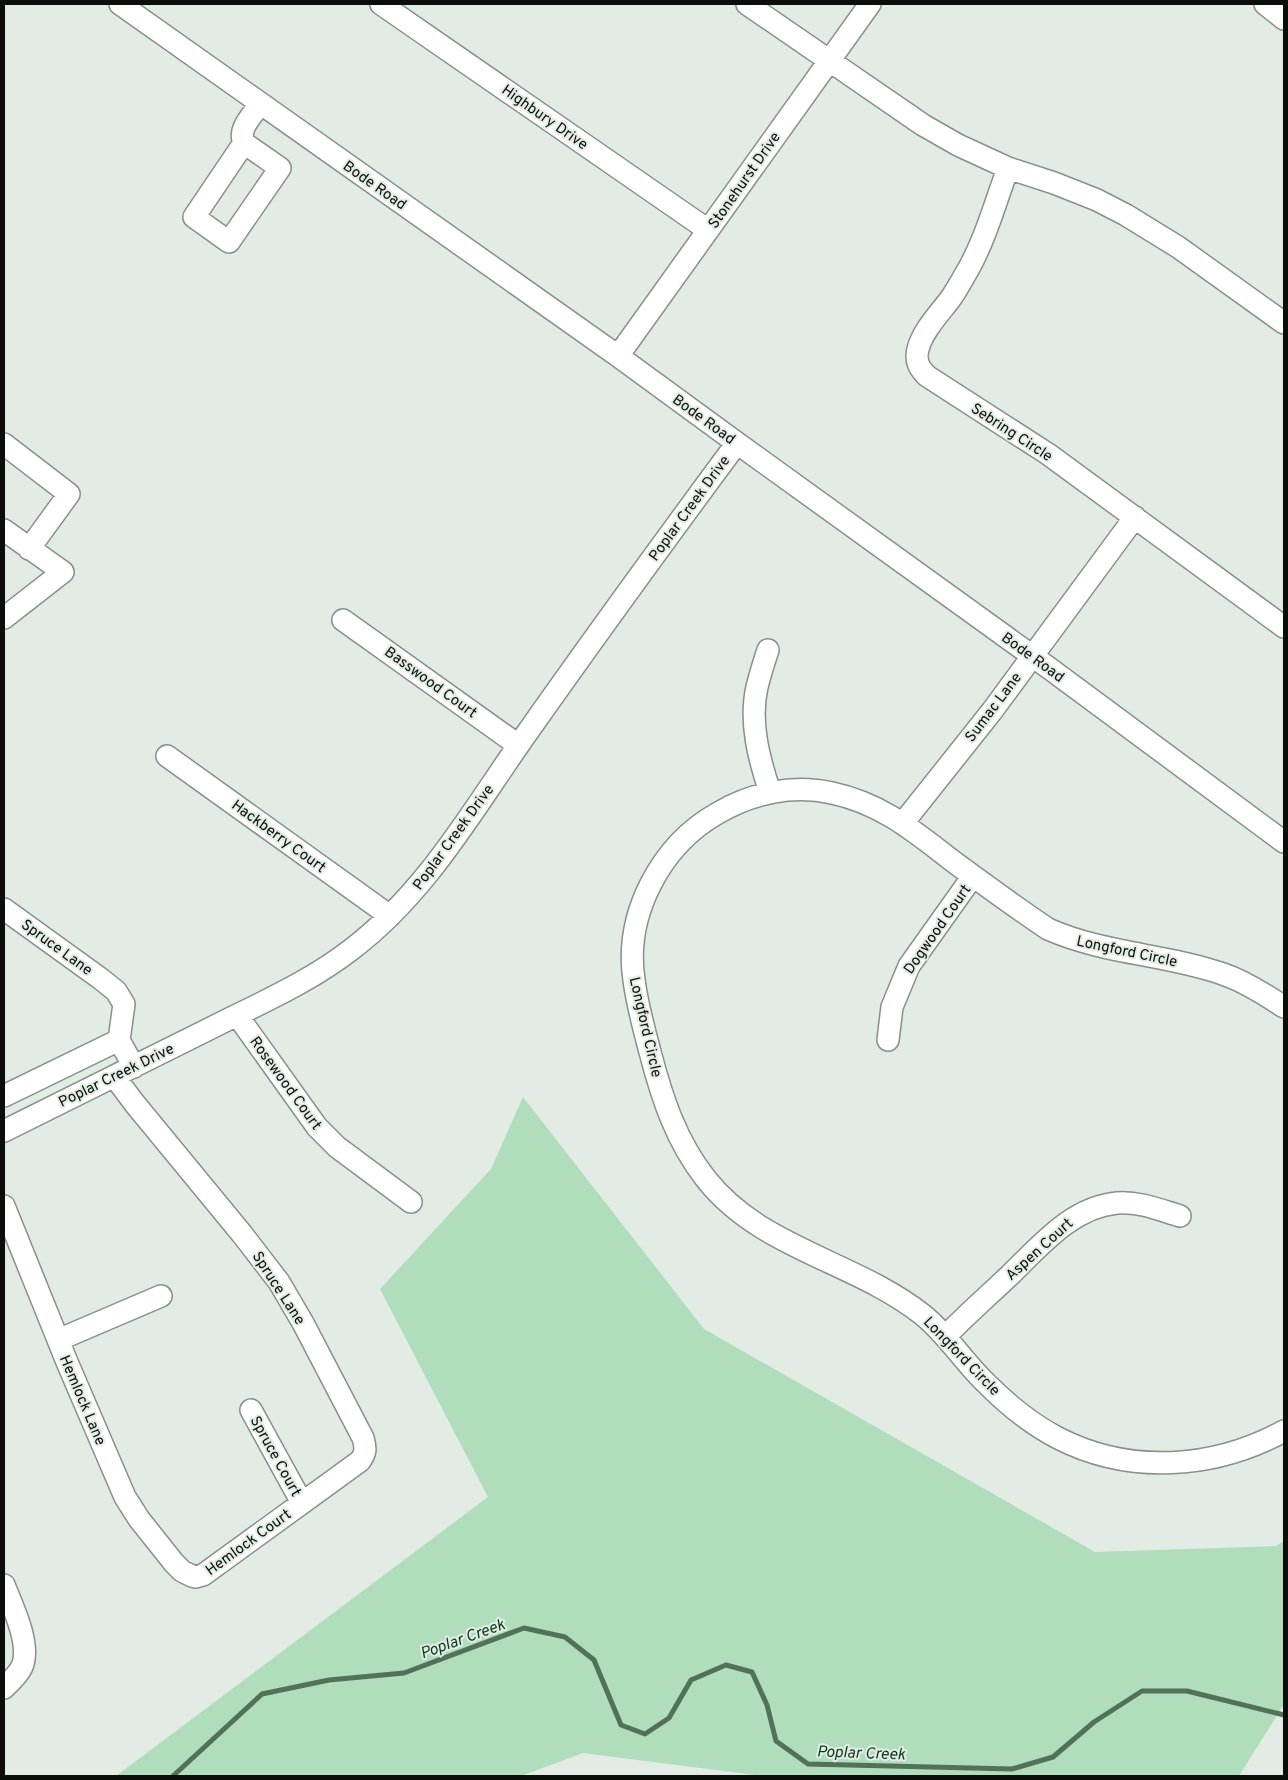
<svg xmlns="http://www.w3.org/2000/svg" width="1288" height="1780" viewBox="0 0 1288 1780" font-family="Overpass,sans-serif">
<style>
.green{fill:#b0ddbb}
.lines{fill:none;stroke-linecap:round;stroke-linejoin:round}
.stream{stroke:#517159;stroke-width:5}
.minor-casing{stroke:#89908a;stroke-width:24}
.minor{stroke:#fff;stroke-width:21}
.labels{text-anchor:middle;stroke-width:4;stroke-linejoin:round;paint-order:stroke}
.street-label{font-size:15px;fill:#0c0e0c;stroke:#e3ebe5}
.water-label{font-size:16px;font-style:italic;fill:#023b1b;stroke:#e3ebe5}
</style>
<rect width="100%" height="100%" fill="#e3ebe5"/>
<path class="green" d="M523,1097L704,1329L1095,1552L1276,1546L1284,1541V1704L1239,1776H763L583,1753L521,1776H116L488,1497L380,1289L491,1169Z"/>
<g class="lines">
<path class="stream" d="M173,1776L262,1694L329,1680L404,1673L524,1628L565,1637L594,1660L621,1725L645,1734L669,1718L691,1680L726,1665L752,1672L767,1705L776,1741L808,1764L1012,1769L1053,1757L1094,1722L1142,1691H1187L1284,1715"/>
<defs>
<path id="minor" d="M120,4L618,356L737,443L1049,668L1284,842
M381,4L708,230
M747,4L923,125L958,145L1008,168L1054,183L1097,200L1126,215L1178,247L1284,323
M1265,4L1284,19
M244,143L194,217L229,242L280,168L244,143C237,129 253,115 260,104
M1008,168C996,201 986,237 969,268C963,278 958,288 951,298C940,313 923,330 918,349C915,361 919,368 927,376L1048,454L1284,627
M618,356L870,4
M4,444L69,494L29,549
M4,530L63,572L4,618
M343,620L518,745
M768,650C764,662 760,675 757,687C749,722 759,759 770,792
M167,756L390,916
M903,823L992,711L1135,517
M4,909L101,979L116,991L124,1004L119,1040L134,1067
M1284,1007C1266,995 1244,981 1223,974C1166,954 1104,954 1048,929C1018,909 988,887 958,865C917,834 884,804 832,793C793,784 752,793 718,813C661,845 624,914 634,980C637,1004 644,1029 650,1052C662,1098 676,1141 706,1179C761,1249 855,1261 923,1315C948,1335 964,1363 988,1385C1008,1405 1033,1425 1058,1438C1130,1475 1214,1469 1284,1431
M237,1015L317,1127L337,1147L411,1202
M888,1040L892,1007L909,966L973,876
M4,1096L119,1040
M4,1131C75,1095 146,1060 217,1025C263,1002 311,981 352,949C428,891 473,809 527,733C596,635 666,539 737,443
M4,1206L67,1362L125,1497L139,1519L174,1563L182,1571L192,1576L196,1577L203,1575L360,1461C366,1453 366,1448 363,1438L303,1323L279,1282L242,1234L135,1104L114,1076
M946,1336C966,1315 988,1296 1009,1276C1040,1246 1072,1207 1117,1203C1138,1201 1160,1210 1180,1216
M58,1340L161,1296
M251,1410L302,1503
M4,1585C12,1605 30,1642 23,1664C20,1673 11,1681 4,1688"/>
</defs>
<use href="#minor" class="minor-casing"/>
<use href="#minor" class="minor"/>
</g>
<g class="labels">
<g class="street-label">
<text transform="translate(545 117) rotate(35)" y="5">Highbury Drive</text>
<text transform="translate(744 180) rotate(-55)" y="5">Stonehurst Drive</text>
<text transform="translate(375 185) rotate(35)" y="5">Bode Road</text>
<text transform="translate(704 419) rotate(36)" y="5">Bode Road</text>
<text transform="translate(1012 432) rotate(33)" y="5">Sebring Circle</text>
<text transform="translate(689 508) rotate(-54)" y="5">Poplar Creek Drive</text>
<text transform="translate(1033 657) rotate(36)" y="5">Bode Road</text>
<text transform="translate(431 682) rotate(36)" y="5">Basswood Court</text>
<text transform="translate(993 707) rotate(-53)" y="5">Sumac Lane</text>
<text transform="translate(279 836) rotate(36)" y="5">Hackberry Court</text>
<text transform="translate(453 837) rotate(-54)" y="5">Poplar Creek Drive</text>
<text transform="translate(937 929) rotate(-55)" y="5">Dogwood Court</text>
<text transform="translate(57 947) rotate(36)" y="5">Spruce Lane</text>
<text transform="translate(1127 951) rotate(12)" y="5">Longford Circle</text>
<text transform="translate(646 1027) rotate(77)" y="5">Longford Circle</text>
<text transform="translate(116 1075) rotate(-26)" y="5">Poplar Creek Drive</text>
<text transform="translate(286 1083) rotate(54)" y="5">Rosewood Court</text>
<text transform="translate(1039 1249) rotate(-42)" y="5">Aspen Court</text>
<text transform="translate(279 1288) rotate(57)" y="5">Spruce Lane</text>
<text transform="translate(962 1356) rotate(46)" y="5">Longford Circle</text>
<text transform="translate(83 1400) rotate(67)" y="5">Hemlock Lane</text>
<text transform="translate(276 1456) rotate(61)" y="5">Spruce Court</text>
<text transform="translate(248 1542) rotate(-36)" y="5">Hemlock Court</text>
</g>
<g class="water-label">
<text transform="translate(462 1638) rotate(-20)" y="6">Poplar Creek</text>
<text transform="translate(861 1752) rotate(2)" y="6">Poplar Creek</text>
</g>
</g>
<rect width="1288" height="1780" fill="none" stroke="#0c0e0c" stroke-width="10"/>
</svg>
